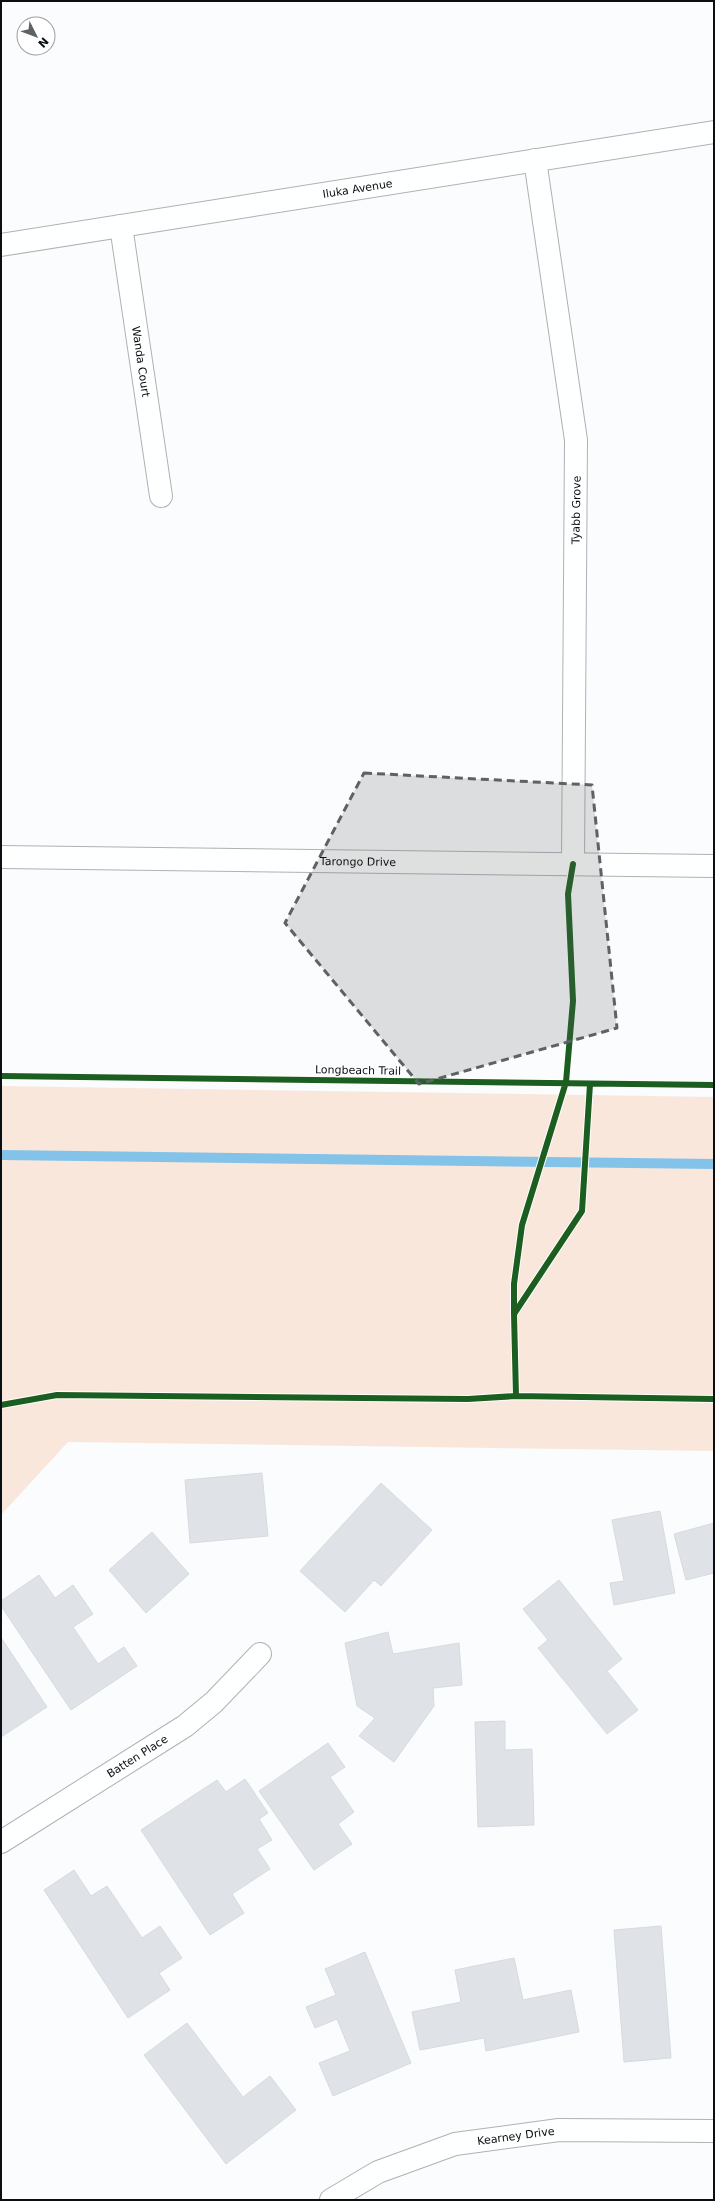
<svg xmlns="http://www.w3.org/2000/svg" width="715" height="2201" viewBox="0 0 715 2201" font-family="'DejaVu Sans',sans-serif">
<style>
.green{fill:#f9e7db}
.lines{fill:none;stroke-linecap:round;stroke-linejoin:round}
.stream{stroke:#83c3ea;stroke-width:10}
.building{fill:#dfe3e7;stroke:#d7dade}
.street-casing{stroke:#aeb2b5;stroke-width:24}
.secondary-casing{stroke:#aeb2b5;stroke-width:24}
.street{stroke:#feffff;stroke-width:22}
.secondary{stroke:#feffff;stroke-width:22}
.cycleway-casing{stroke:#fff;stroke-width:8}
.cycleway{stroke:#1b5e20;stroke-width:6}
.marked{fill:#5d6265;fill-opacity:0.2;stroke:#5d6265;stroke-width:3;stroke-dasharray:8 5;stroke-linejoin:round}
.labels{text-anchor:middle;stroke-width:3;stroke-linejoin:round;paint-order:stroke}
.street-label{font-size:11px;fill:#090f12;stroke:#fff}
</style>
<rect width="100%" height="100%" fill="#fafcfe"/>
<path class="green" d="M1,1086L714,1097V1451L68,1442L1,1515Z"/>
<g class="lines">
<path class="stream" d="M1,1155L714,1164"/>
</g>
<path class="building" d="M262,1473L268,1536L190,1543L185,1480Z
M381,1483L432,1530L381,1586L374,1580L345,1612L300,1571Z
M660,1511L675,1593L614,1605L610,1583L624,1581L612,1520Z
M714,1523V1573L686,1580L674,1534Z
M152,1532L189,1574L146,1613L109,1570Z
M39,1575L55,1598L73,1585L93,1614L73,1627L98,1664L124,1647L137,1666L71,1710L1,1606V1601Z
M559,1580L622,1659L607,1671L638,1710L607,1734L538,1648L548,1640L523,1609Z
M388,1632L393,1654L459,1643L462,1685L433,1688L434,1706L394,1762L359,1736L375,1718L357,1706L345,1643Z
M2,1639L47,1707L1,1737V1640Z
M505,1721V1750L532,1749L534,1825L478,1827L475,1722Z
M328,1743L345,1767L330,1777L354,1812L338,1824L352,1844L314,1870L259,1791Z
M245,1779L268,1813L259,1819L272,1840L257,1849L270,1869L232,1894L244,1913L210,1935L141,1830L217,1780L226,1792Z
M74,1870L91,1896L107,1886L142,1938L160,1926L182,1958L159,1973L170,1990L128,2018L44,1890Z
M661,1926L671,2058L624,2062L614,1930Z
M365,1952L411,2063L333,2096L319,2063L350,2051L337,2019L315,2028L306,2007L336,1995L325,1969Z
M514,1958L523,2000L571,1990L579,2032L486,2051L484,2038L420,2050L412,2012L461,2002L455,1970Z
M187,2023L243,2097L270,2076L296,2110L226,2164L144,2055Z"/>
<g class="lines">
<defs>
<g id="street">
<path d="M535,160L576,440L573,864"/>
<path id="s1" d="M121,226L161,496"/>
<path id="s2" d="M1,245L714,132"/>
<path id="s3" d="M1,857L714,866"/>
<path id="s4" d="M1,1842L185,1726L214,1702L260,1654"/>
</g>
<g id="secondary">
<path id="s5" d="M331,2200L378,2172L455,2144L559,2130L714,2131"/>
</g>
</defs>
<use href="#street" class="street-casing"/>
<use href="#secondary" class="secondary-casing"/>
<use href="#street" class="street"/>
<use href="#secondary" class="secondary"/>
<defs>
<path id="cycleway" d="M1,1076L714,1085
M590,1084L582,1211L514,1314L516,1396L714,1399
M514,1314V1284L522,1225L566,1082L573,1001L568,894L573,864
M1,1405L57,1395L468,1399L516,1396"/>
</defs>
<use href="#cycleway" class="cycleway-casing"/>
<use href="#cycleway" class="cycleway"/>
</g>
<path class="marked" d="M364,773L592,785L617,1028L419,1084L285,923Z"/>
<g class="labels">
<g class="street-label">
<text dy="4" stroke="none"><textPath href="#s2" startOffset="361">Iluka Avenue</textPath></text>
<text dy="4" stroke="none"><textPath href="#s1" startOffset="137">Wanda Court</textPath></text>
<text transform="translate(576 510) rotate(-89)" y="4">Tyabb Grove</text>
<text dy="4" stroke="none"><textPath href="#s3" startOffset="357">Tarongo Drive</textPath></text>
<text transform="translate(358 1070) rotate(1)" y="4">Longbeach Trail</text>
<text dy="4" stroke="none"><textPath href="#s4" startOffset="161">Batten Place</textPath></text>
<text dy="4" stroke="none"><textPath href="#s5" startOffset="198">Kearney Drive</textPath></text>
</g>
</g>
<rect width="715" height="2201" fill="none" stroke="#090f12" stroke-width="4"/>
<g transform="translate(36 36) rotate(132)"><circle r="19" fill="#ffffff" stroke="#9d9fa0"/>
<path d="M0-3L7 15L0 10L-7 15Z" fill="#5d6265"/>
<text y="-6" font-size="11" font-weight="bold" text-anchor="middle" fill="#090f12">N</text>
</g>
</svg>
